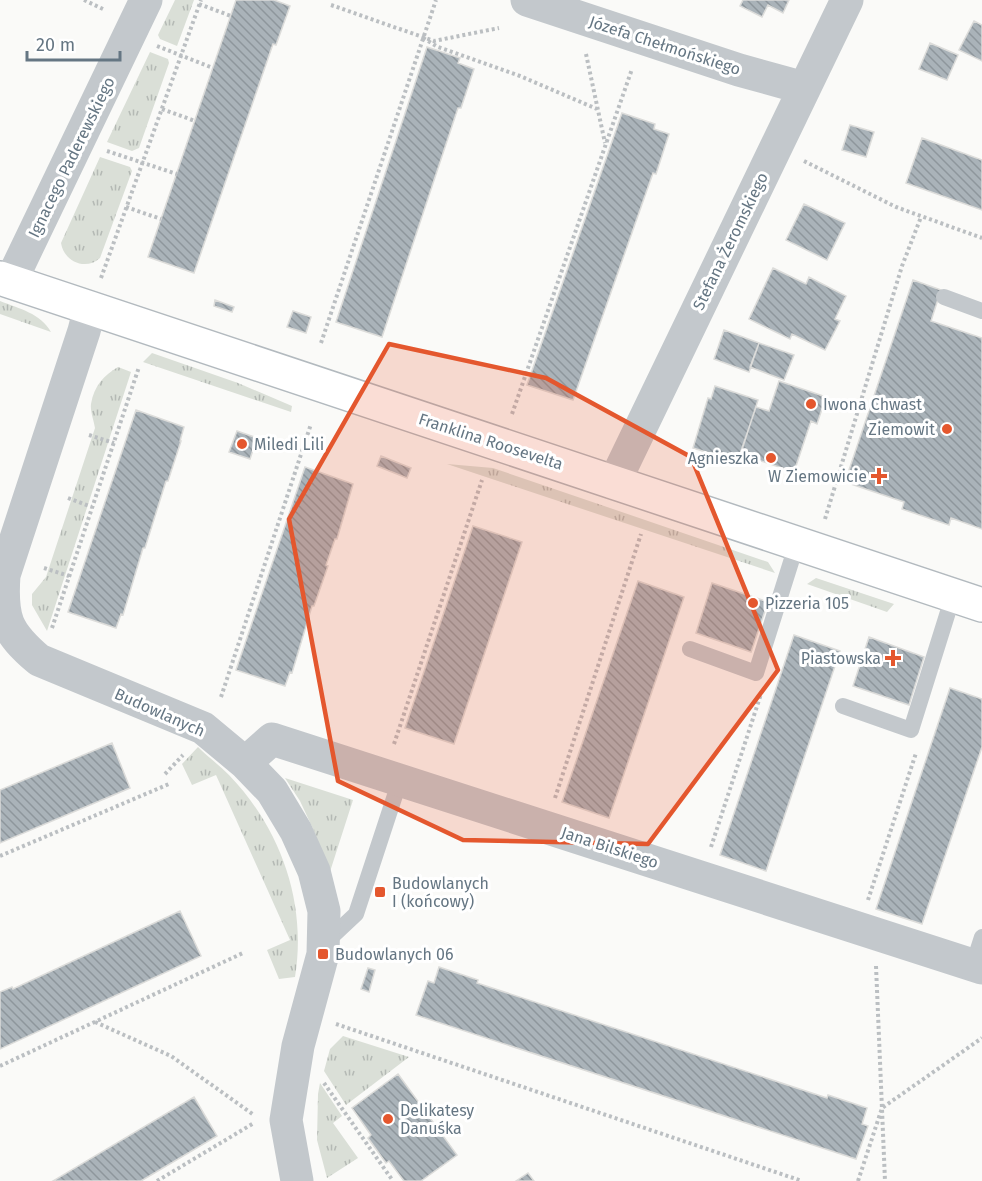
<svg xmlns="http://www.w3.org/2000/svg" width="982" height="1181" viewBox="0 0 982 1181" font-family="'Fira Sans',sans-serif">
<style>
.grass{fill:url(#grass-tufts)}
.building{fill:url(#building-back-hatch);stroke:#dcdcda;stroke-width:1.5}
.lines{fill:none;stroke-linecap:round;stroke-linejoin:round}
.secondary-casing{stroke:#b3babf;stroke-width:36}
.path{stroke:#bbbfc2;stroke-width:4;stroke-dasharray:3 3;stroke-linecap:butt}
.lane{stroke:#c3c8cc;stroke-width:16}
.street{stroke:#c3c8cc;stroke-width:33}
.secondary{stroke:#fff;stroke-width:33}
.marked{fill:#e4572e;fill-opacity:0.2;stroke:#e4572e;stroke-width:4.5;stroke-linejoin:round}
.poi-dot{fill:#e4572e;stroke:#fff;stroke-width:2}
.labels{text-anchor:middle;stroke-width:6;stroke-linejoin:round;paint-order:stroke}
.street-label{font-size:16px;fill:#657683;stroke:#fff}
.poi-label{font-size:16px;fill:#657683;stroke:#fff;text-anchor:start}
</style>
<defs>
<pattern id="grass-tufts" width="24" height="20" patternUnits="userSpaceOnUse" patternTransform="scale(1.5)"><rect width="24" height="20" fill="#dadfd7"/><path d="M3 7l-1-3M5 7V3M7 7l1-3M15 17l-1-3M17 17v-4M19 17l1-3" fill="none" stroke="#b4b9b4"/></pattern>
<pattern id="building-back-hatch" width="6" height="6" patternUnits="userSpaceOnUse" patternTransform="scale(1.5)"><rect width="6" height="6" fill="#aab3b9"/><path d="M-1 5l2 2M0 0l6 6M5-1l2 2" fill="none" stroke="#8e969c"/></pattern>
</defs>
<rect width="100%" height="100%" fill="#fafaf8"/>
<path class="grass" d="M175,0H194L177,46L160,39L158,35Z
M150,52L168,59L169,63L139,148L132,151L107,142Z
M100,157L130,167L132,171L100,258C86,271 64,262 61,243Z
M0,301C20,309 40,313 51,332L0,314Z
M152,353L238,383L292,406L291,412L143,362Z
M118,367L131,372L47,631L32,605V594L46,577L95,428C94,421 90,411 91,404C94,386 104,375 118,367Z
M447,464L493,468L768,562L775,573Z
M816,578L894,604L887,612L807,584Z
M198,747C208,757 219,765 229,775C281,829 307,903 295,977L279,979L267,950L290,940L216,775L192,785L182,764Z
M285,778L353,800L327,881L314,831L300,801Z
M343,1036L409,1057L346,1105L324,1071L330,1049Z
M320,1083L342,1116L333,1123L358,1158L327,1178L317,1140L318,1094Z"/>
<path class="building" d="M236,0H274L290,6L276,45L273,44L194,273L148,257Z
M743,0H789L783,13L768,5L762,17L740,6Z
M974,21L982,25V61L959,50Z
M930,43L958,55L947,80L919,69Z
M427,47L460,58L458,63L474,69L461,108H458L382,337L336,322Z
M622,113L655,124L654,129L669,134L656,174L653,173L573,400L527,385Z
M850,125L874,132L866,157L842,150Z
M922,138L982,160V210L906,183Z
M804,204L845,223L827,260L786,240Z
M773,268L806,284L809,277L846,296L835,319L840,321L825,350L792,334L790,339L749,319Z
M913,280L941,290L931,321L982,338V529L951,518L949,525L902,509L904,502L845,482Z
M215,300L234,307L232,312L214,306Z
M293,311L311,317L306,333L287,327Z
M724,330L759,343L749,372L714,359Z
M759,343L794,355L784,380L750,367Z
M779,381L826,397L817,424L811,421L794,472L740,454L756,407L769,411Z
M715,386L758,400L738,462L693,448L708,398L711,399Z
M136,410L184,427L180,441H181L168,481H166L145,548H143L123,615L121,614L116,628L68,612Z
M237,431L257,438L250,459L229,452Z
M381,456L411,468L407,478L377,466Z
M305,467L353,484L337,539H335L326,565L328,566L314,606H312L292,673L290,672L285,686L236,670Z
M473,526L522,542L454,744L405,728Z
M638,581L684,597L609,818L562,802Z
M712,583L768,602L751,652L696,633Z
M794,635L840,651L766,871L720,855Z
M869,637L924,657L909,705L853,686Z
M950,688L982,699V747L922,924L876,909Z
M112,743L130,788L0,843V790Z
M180,911L201,956L0,1049V992L12,987L13,989Z
M439,967L478,980L477,983L827,1098L828,1095L867,1108L862,1124L868,1126L856,1159L416,1015L428,981L434,983Z
M368,968L375,970L369,992L361,989Z
M398,1074L457,1155L421,1181H404L389,1161L386,1163L368,1138L371,1135L352,1108Z
M194,1097L217,1136L141,1181H53Z
M528,1173L534,1181H516Z"/>
<g class="lines">
<defs>
<path id="secondary" d="M0,278L982,605"/>
</defs>
<use href="#secondary" class="secondary-casing"/>
<path class="path" d="M84,0L105,10
M199,4L231,16
M331,5L434,41L499,28
M423,38L438,47L520,76L597,109
M157,46L213,68
M586,54L605,143
M162,109L195,121
M107,151L177,174
M804,161L896,207L982,238
M126,207L161,219
M101,278L201,0
M321,343L436,0
M512,414L632,69
M89,435L114,443
M68,498L92,507
M825,519L902,266L921,217
M44,568L69,576
M52,628L139,367
M221,697L311,424
M394,744L482,480
M165,774L183,755
M555,798L641,534
M711,847L761,694
M0,856L169,784
M868,900L916,753
M876,966L885,1181
M95,1022L171,1056L254,1115
M336,1024L802,1181
M0,1066L243,953
M324,1083L393,1181
M157,1181L254,1123
M858,1181L882,1108L982,1038"/>
<path class="lane" d="M944,297L982,311
M690,649L756,673L797,543
M843,706L911,730L953,596
M324,944L356,914L400,780
M973,965L982,937"/>
<path class="street" d="M527,0L739,70L804,88
M11,281L146,0
M90,308L84,331L4,575C1,618 6,632 39,660L203,728L245,763L272,791L296,831L314,871L324,911L323,954L298,1046L286,1120L297,1181
M614,483L847,0
M245,763L272,739L982,968"/>
<use href="#secondary" class="secondary"/>
</g>
<path class="marked" d="M389,344L546,378L691,457L778,670L648,844L463,840L338,781L289,519Z"/>
<g class="poi-dot">
<circle cx="811" cy="404" r="6"/>
<circle cx="947" cy="429" r="6"/>
<circle cx="242" cy="444" r="6"/>
<circle cx="771" cy="458" r="6"/>
<path d="M876 467h6v6h6v6h-6v6h-6v-6h-6v-6h6z"/>
<circle cx="753" cy="603" r="6"/>
<path d="M890 649h6v6h6v6h-6v6h-6v-6h-6v-6h6z"/>
<rect x="374" y="886" width="12" height="12" rx="3"/>
<rect x="317" y="948" width="12" height="12" rx="3"/>
<circle cx="388" cy="1119" r="6"/>
</g>
<g class="labels">
<g class="street-label">
<text transform="translate(665 45) rotate(18)" y="6">Józefa Chełmońskiego</text>
<text transform="translate(71 157) rotate(-64)" y="6">Ignacego Paderewskiego</text>
<text transform="translate(730 241) rotate(-64)" y="6">Stefana Żeromskiego</text>
<text transform="translate(491 441) rotate(18)" y="6">Franklina Roosevelta</text>
<text transform="translate(160 712) rotate(24)" y="6">Budowlanych</text>
<text transform="translate(610 847) rotate(18)" y="6">Jana Bilskiego</text>
</g>
<g class="poi-label">
<text x="823" y="410">Iwona Chwast</text>
<text x="935" y="435" text-anchor="end">Ziemowit</text>
<text x="254" y="450">Miledi Lili</text>
<text x="759" y="464" text-anchor="end">Agnieszka</text>
<text x="867" y="482" text-anchor="end">W Ziemowicie</text>
<text x="765" y="609">Pizzeria 105</text>
<text x="881" y="664" text-anchor="end">Piastowska</text>
<text x="392" y="889">Budowlanych<tspan x="392" dy="18">I (końcowy)</tspan></text>
<text x="335" y="960">Budowlanych 06</text>
<text x="400" y="1116">Delikatesy<tspan x="400" dy="18">Danuśka</tspan></text>
</g>
</g>
<path d="M27 51v9h93v-9" fill="none" stroke="#657683" stroke-width="3"/>
<text x="36" y="51" font-size="18" fill="#657683" stroke="#ffffff" stroke-width="4.5" paint-order="stroke">20 m</text>
</svg>
